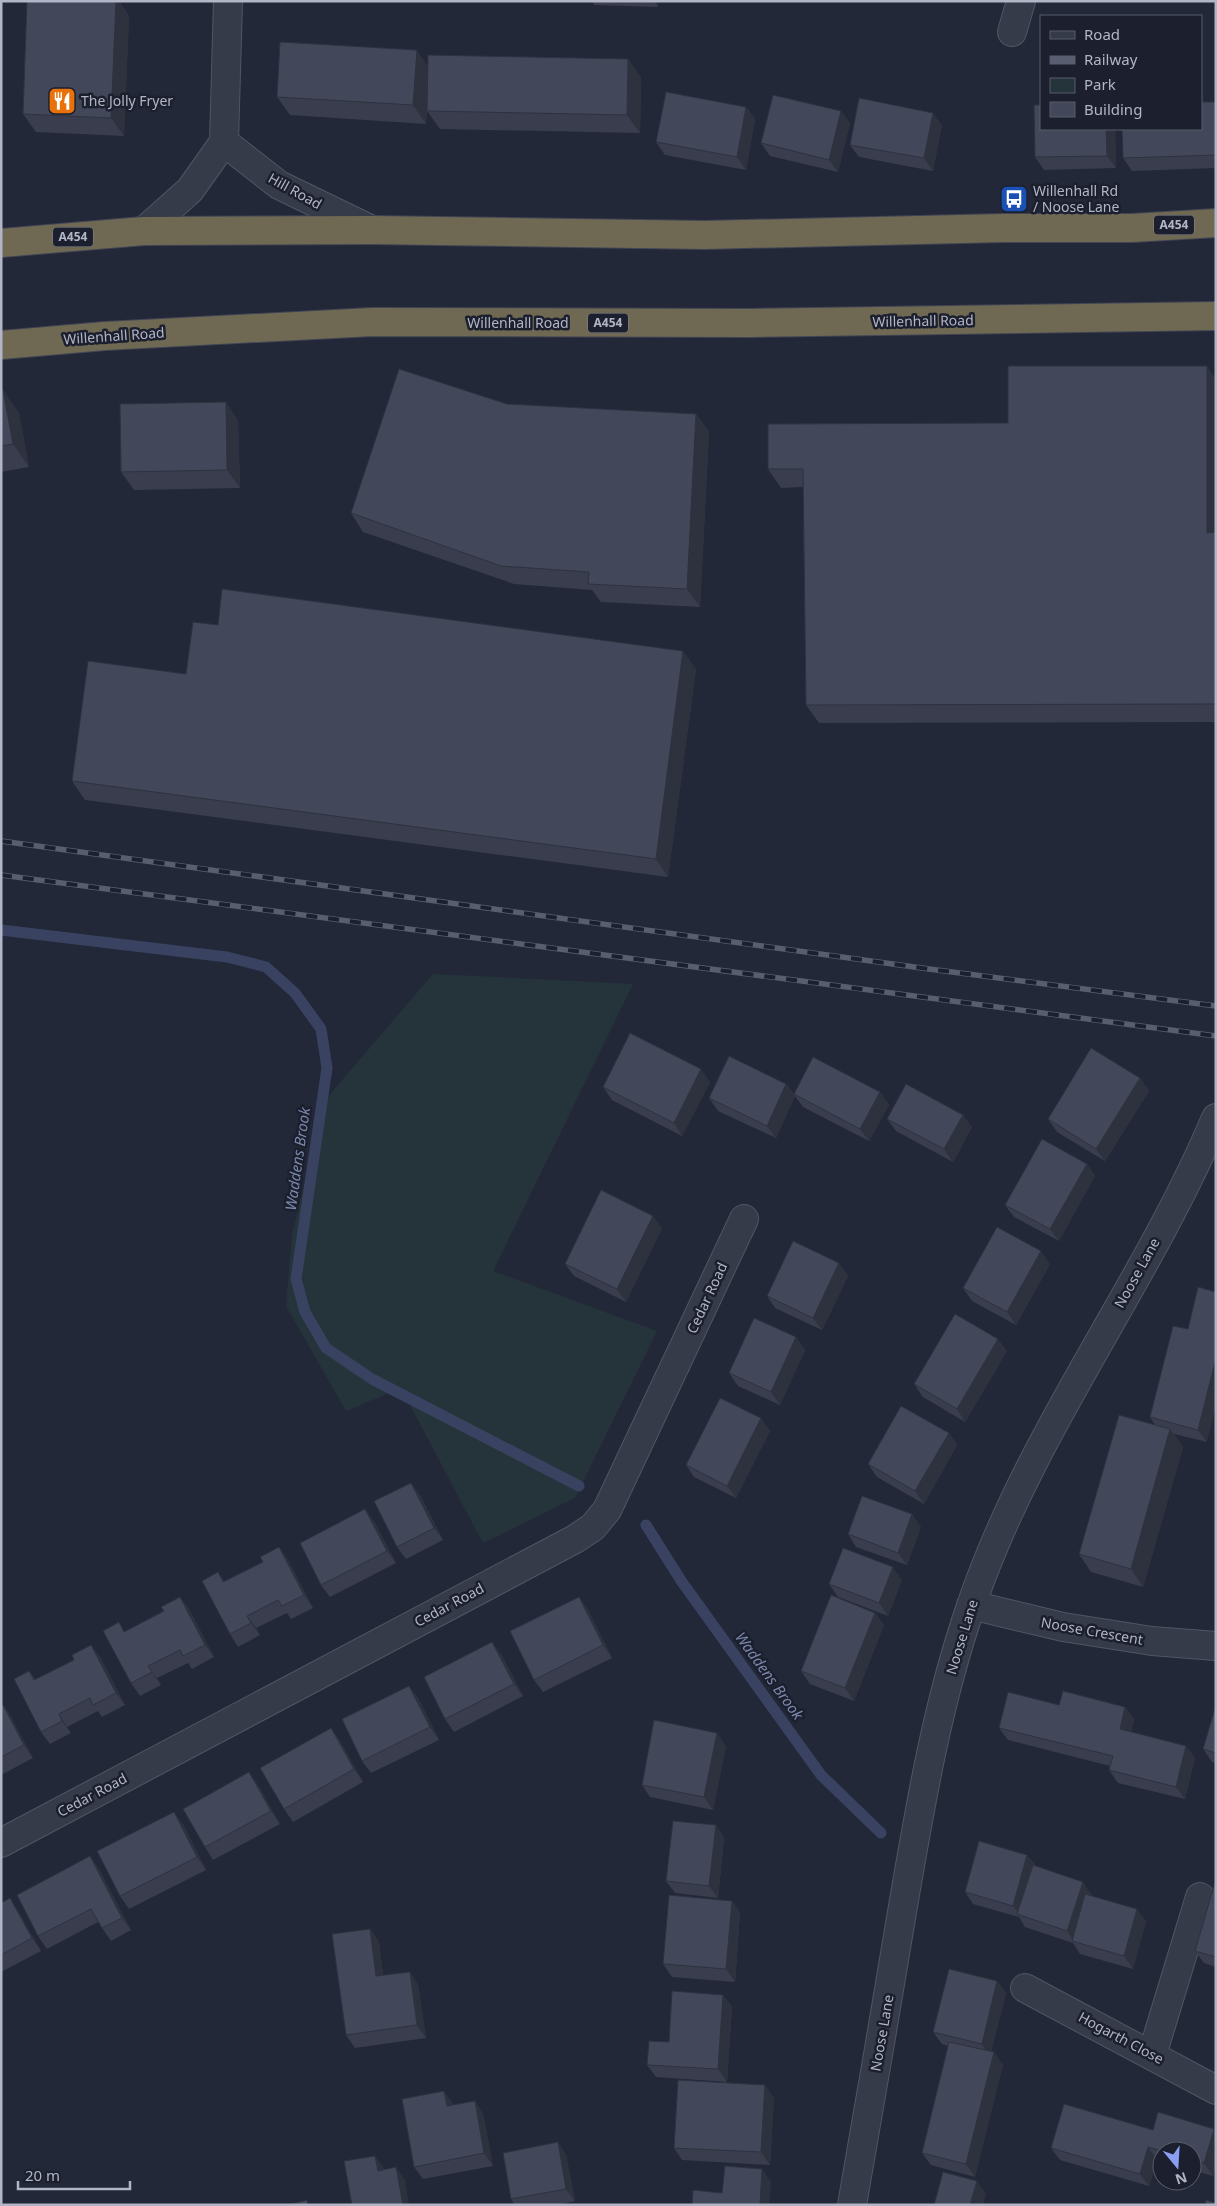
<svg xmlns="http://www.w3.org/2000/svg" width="1217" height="2206" viewBox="0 0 1217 2206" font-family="'Noto Sans',sans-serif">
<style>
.green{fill:#25343a}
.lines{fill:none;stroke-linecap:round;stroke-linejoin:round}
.stream{stroke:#394361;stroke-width:11}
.minor-casing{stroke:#515564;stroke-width:30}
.highway-casing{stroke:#414554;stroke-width:30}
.minor{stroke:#363b49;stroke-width:28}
.highway{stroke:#6f6954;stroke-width:28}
.rail-casing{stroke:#585e70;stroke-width:5.5}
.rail{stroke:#1c202e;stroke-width:4;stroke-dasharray:11;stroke-linecap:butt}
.wall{fill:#393d4d}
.shaded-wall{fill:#2e323f}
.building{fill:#42475a;stroke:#2e323f}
.labels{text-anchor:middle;stroke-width:5;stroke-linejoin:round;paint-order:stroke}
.shield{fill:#1c202e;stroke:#848898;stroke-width:1}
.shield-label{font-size:12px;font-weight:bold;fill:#b1b5c5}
.poi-label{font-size:14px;fill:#b1b5c5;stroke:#1c202e;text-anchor:start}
.street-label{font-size:14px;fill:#b1b5c5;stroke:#1c202e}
.water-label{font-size:15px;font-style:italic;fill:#7b87ab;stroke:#1c202e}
</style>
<rect width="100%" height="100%" fill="#232839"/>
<path class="green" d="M433,974L633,984L493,1271L657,1331L575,1498L483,1543L401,1388L346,1411L286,1306L292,1235L325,1100Z"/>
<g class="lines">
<path class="stream" d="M1,930L227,957L266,967L295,993L321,1029L327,1068L296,1279L305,1312L326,1348L372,1379L579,1486
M646,1525L682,1582L821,1775L881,1833"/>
<defs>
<path id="minor" d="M1012,32L1021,1
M224,142L279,185L372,230
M144,231L190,190L224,142L228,1
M971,1605L1063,1627L1152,1641L1216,1646
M1,1843L575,1539L593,1527L607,1510L744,1219
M1025,1988L1216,2090
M1152,2055L1200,1897
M852,2205C869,2109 885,2014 901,1918C919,1813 936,1707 971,1606C1030,1432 1145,1286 1216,1118"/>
<path id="highway" d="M1,243L144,231L372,230L705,235L1003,228H1132L1216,223
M1,345L105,336L372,322L750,323L1216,316"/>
</defs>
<use href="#minor" class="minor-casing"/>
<use href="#highway" class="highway-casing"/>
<use href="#minor" class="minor"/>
<use href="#highway" class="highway"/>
<defs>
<path id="rail" d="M1,841L929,969L1216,1006
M1,875L1216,1036"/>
</defs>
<use href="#rail" class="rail-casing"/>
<use href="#rail" class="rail"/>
</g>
<path class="wall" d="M27,1H119L129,16L124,136L36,132L23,114Z
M592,1H658V7L594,5Z
M628,59L641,78L640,133L440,129L427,111V102L426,124L290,115L277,97L428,66Z
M1216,102V168L1132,171L1123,158Z
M746,107L755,119L746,170L665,155L656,142Z
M841,111L850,123L838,172L770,156L761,143Z
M942,125L933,171L859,157L850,145Z
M1115,129L1116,168L1044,170L1035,157Z
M1216,379V722L819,723L806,705L803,487L781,488L768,469L1008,423Z
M1,390L19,413L29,467L1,472Z
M507,404L696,414L709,432L700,607L601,602L592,590L514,584L363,532L351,513Z
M238,420L240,488L134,490L121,472Z
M218,625L696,669L668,877L85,800L72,781L186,674Z
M1140,1078L1149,1091L1105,1161L1057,1132L1048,1119Z
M710,1082L682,1136L612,1100L603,1087Z
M786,1084L794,1094L880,1092L889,1105L869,1141L803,1107L795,1096L776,1138L718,1111L709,1098Z
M887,1119L972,1127L953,1162L896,1131Z
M1087,1164L1095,1176L1059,1241L1014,1217L1005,1205Z
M662,1228L626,1302L574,1276L565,1264Z
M839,1263L848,1276L822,1330L775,1308L767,1296Z
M1050,1264L1016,1325L972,1301L963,1288Z
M1173,1326L1207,1442L1174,1434L1183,1447L1143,1587L1091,1572L1079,1554L1155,1425L1150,1417Z
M796,1337L805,1350L780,1405L738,1386L729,1373Z
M1007,1351L965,1422L923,1397L914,1384Z
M770,1431L736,1498L694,1477L686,1465Z
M949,1433L957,1445L924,1504L877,1477L868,1464Z
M411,1483L420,1495L443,1540L406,1559L397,1547Z
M374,1521L396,1563L330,1597L321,1585Z
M921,1527L907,1565L856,1547L848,1534Z
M279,1547L288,1560L313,1608L291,1619L287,1613L256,1628L260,1635L238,1647L230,1634L218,1572L224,1581L263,1562Z
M902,1580L888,1616L838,1597L829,1584Z
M180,1597L189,1609L214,1657L192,1669L188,1663L157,1678L161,1685L140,1696L131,1683L126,1631L164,1611Z
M579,1597L588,1610L612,1658L543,1692L534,1680Z
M875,1613L884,1625L854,1701L810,1684L801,1671Z
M91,1645L100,1657L125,1705L102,1717L98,1711L67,1727L71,1733L50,1744L41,1732L29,1671L36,1680L74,1660Z
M501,1654L523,1696L454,1732L445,1719Z
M409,1686L418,1698L439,1740L371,1773L362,1761Z
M1,1705H3L11,1717L33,1758L1,1775Z
M1059,1705L1125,1707L1134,1719L1131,1732L1186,1746L1195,1758L1185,1799L1118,1783L1109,1770L1110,1766L1008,1740L999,1728Z
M1216,1705V1763L1212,1762L1203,1749Z
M331,1728L340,1741L363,1782L293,1822L284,1809Z
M726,1746L713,1810L650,1797L642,1785Z
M249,1772L258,1785L280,1824L213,1860L205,1847Z
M183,1824L206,1870L129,1909L120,1896Z
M716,1825L724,1838L718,1898L675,1893L666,1881Z
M1027,1855L1036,1866L1092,1895L1091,1896L1146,1921L1133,1969L1080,1954L1073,1943L1025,1927L1019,1917L973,1904L965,1892Z
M90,1856L99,1869L131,1930L111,1941L98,1922L47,1949L38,1936Z
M1216,1879V1967L1204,1963L1195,1951Z
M10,1898L18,1911L41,1951L1,1972V1903Z
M732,1901L740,1913L735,1982L672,1977L663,1964Z
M370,1929L379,1942L383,1976L410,1972L418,1985L426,2038L355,2048L346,2035Z
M997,1981L1006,1993L991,2052L1003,2065L975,2177L931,2165L922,2153L948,2046L942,2044L933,2032Z
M723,1995L732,2007L727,2082L656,2077L647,2065L669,2042Z
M444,2091L453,2105L475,2101L483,2114L493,2166L423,2179L414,2167Z
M774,2098L770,2165L682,2160L674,2148Z
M1214,2129L1216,2132V2165L1213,2176L1192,2170V2151H1162V2161L1157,2159L1149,2186L1060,2160L1051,2148L1153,2130Z
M558,2142L566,2155L575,2201L557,2205H515L511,2199Z"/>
<path class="shaded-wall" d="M116,1H119L129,16L124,136L111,118Z
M654,1H658V7Z
M417,50L429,68L426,124L413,105Z
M628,59L641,78L640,133L627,115Z
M746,107L755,119L746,170L737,157Z
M841,111L850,123L838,172L829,160Z
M933,113L942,125L933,171L924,158Z
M1106,129H1115L1116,168L1107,156Z
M1207,366L1216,379V545L1207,533Z
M3,390L19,413L29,467L13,444Z
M226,402L238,420L240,488L227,470Z
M696,414L709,432L700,607L687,589Z
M683,651L696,669L668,877L656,859Z
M701,1069L710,1082L682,1136L674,1123Z
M1140,1078L1149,1091L1105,1161L1096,1149Z
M786,1084L795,1096L776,1138L767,1126Z
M880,1092L889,1105L869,1141L860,1129Z
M963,1115L972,1127L953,1162L944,1149Z
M1087,1164L1095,1176L1059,1241L1050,1229Z
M653,1216L662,1228L626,1302L617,1289Z
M1041,1251L1050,1264L1016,1325L1007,1312Z
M839,1263L848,1276L822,1330L813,1318Z
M796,1337L805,1350L780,1405L771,1392Z
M998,1339L1007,1351L965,1422L957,1409Z
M1216,1358V1406L1207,1442L1198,1430Z
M761,1418L770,1431L736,1498L727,1486Z
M1170,1429L1183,1447L1143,1587L1131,1569Z
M949,1433L957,1445L924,1504L915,1491Z
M411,1483L420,1495L443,1540L434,1528Z
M365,1509L374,1521L396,1563L387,1551Z
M912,1514L921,1527L907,1565L898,1553Z
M279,1547L288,1560L313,1608L304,1595Z
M893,1567L902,1580L888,1616L879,1603Z
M180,1597L189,1609L214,1657L205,1645Z
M579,1597L588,1610L612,1658L603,1645Z
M875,1613L884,1625L854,1701L845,1688Z
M247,1616L256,1628L260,1635L251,1623Z
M492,1642L501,1654L523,1696L514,1684Z
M91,1645L100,1657L125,1705L116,1693Z
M148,1666L157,1678L161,1685L152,1672Z
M409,1686L418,1698L439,1740L430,1727Z
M3,1705L11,1717L33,1758L24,1745Z
M1125,1707L1134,1719L1128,1742L1120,1729Z
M59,1714L67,1727L71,1733L62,1721Z
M331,1728L340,1741L363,1782L354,1769Z
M717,1733L726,1746L713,1810L704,1797Z
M1186,1746L1195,1758L1185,1799L1176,1787Z
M249,1772L258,1785L280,1824L271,1811Z
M174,1812L183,1824L206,1870L197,1857Z
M716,1825L724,1838L718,1898L709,1886Z
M1027,1855L1036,1867L1020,1915L1013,1906Z
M90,1856L99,1869L131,1930L122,1918Z
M1083,1882L1092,1895L1076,1942H1074L1067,1931Z
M10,1898L18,1911L41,1951L32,1938Z
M732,1901L740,1913L735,1982L726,1969Z
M1137,1909L1146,1921L1133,1969L1124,1956Z
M370,1929L379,1942L385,1989L376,1976Z
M410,1972L418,1985L426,2038L417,2025Z
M997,1981L1006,1993L990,2056L982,2044Z
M723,1995L732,2007L727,2082L718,2069Z
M994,2052L1003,2065L975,2177L966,2164Z
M765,2085L774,2098L770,2165L761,2152Z
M444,2091L453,2104L456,2119L447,2106Z
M475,2101L483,2114L493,2166L484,2153Z
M1214,2129L1216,2132V2165L1213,2176L1204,2163Z
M558,2142L566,2155L575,2201L566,2189Z
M1148,2147L1157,2159L1149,2186L1140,2174Z
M375,2156L384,2168L386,2183L378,2171Z
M396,2167L405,2180L409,2205H403Z
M762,2169L771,2182L769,2205H760Z
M977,2181L986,2194L983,2205H970Z"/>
<path class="building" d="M27,1H116L111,118L23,114Z
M280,42L417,50L413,105L277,97Z
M428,55L628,59L627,115L427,111Z
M666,92L746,107L737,157L656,142Z
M773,95L841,111L829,160L761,143Z
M859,98L933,113L924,158L850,145Z
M1201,102H1216V155L1123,158L1122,129H1201Z
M1034,105H1041V129H1106L1107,156L1035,157Z
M1008,366H1207V533L1216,532V704L806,705L803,469H768V424L1008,423Z
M399,369L507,404L696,414L687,589L588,584L589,572L501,566L351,513Z
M1,390H3L13,444L1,446Z
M226,402L227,470L121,472L120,404Z
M222,589L683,651L656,859L72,781L88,661L186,674L193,622L218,625Z
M630,1033L701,1069L674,1123L603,1087Z
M1091,1048L1140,1078L1096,1149L1048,1119Z
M729,1056L786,1084L767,1126L709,1098Z
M813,1057L880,1092L860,1129L794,1094Z
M906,1084L963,1115L944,1149L887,1119Z
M1042,1139L1087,1164L1050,1229L1005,1205Z
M601,1190L653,1216L617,1289L565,1264Z
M997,1227L1041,1251L1007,1312L963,1288Z
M793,1241L839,1263L813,1318L767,1296Z
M1198,1287L1216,1292V1358L1198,1430L1150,1417L1173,1326L1188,1329Z
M955,1314L998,1339L957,1409L914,1384Z
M754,1318L796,1337L771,1392L729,1373Z
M720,1398L761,1418L727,1486L686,1465Z
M901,1406L949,1433L915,1491L868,1464Z
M1119,1415L1170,1429L1131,1569L1079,1554Z
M411,1483L434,1528L397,1547L374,1501Z
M862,1496L912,1514L898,1553L848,1534Z
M365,1509L387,1551L321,1585L300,1543Z
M279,1547L304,1595L282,1606L278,1600L247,1616L251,1623L230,1634L202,1581L218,1572L223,1582L263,1562L260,1557Z
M843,1548L893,1567L879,1603L829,1584Z
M831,1595L875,1613L845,1688L801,1671Z
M180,1597L205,1645L183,1656L180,1650L148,1666L152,1672L131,1683L103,1631L119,1622L124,1632L164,1611L161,1607Z
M579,1597L603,1645L534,1680L510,1631Z
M492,1642L514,1684L445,1719L424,1677Z
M91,1645L116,1693L93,1705L90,1698L59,1714L62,1721L41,1732L14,1679L29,1671L34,1680L74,1660L72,1655Z
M409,1686L430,1727L362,1761L342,1719Z
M1063,1691L1125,1707L1120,1729L1186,1746L1176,1787L1109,1770L1113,1756L999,1728L1008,1692L1059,1705Z
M1,1705H3L24,1745L1,1757Z
M1216,1705V1753L1203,1749Z
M654,1720L717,1733L704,1797L642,1785Z
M331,1728L354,1769L284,1809L260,1768Z
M249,1772L271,1811L205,1847L183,1809Z
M174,1812L197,1857L120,1896L97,1851Z
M673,1821L716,1825L709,1886L666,1881Z
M979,1841L1027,1855L1013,1906L965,1892Z
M90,1856L122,1918L102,1928L91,1909L38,1936L17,1895Z
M1033,1865L1083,1882L1067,1931L1017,1914Z
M1216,1879V1957L1195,1951Z
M1085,1894L1137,1909L1124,1956L1072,1941Z
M669,1895L732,1901L726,1969L663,1964Z
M10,1898L32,1938L1,1955V1903Z
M370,1929L376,1976L410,1972L417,2025L346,2035L332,1934Z
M949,1969L997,1981L982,2044L933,2032Z
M672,1991L723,1995L718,2069L647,2065L649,2041L669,2042Z
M949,2042L994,2052L966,2164L922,2153Z
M678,2080L765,2085L761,2152L674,2148Z
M444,2091L447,2106L475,2101L484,2153L414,2167L402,2099Z
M1064,2104L1153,2130L1158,2112L1214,2129L1204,2163L1192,2159V2151H1163L1148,2147L1140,2174L1051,2148Z
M558,2142L566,2189L511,2199L503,2153Z
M375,2156L378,2171L396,2167L403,2205H352L344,2161Z
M725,2166L762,2169L760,2205H692L693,2190L722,2193Z
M943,2172L977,2181L970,2205H934Z
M307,2200L308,2205H288Z
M1206,2200L1216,2203V2205H1205Z"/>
<defs>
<symbol id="restaurant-square" viewBox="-11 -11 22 22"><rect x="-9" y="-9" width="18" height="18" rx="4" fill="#e8710a" stroke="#1c202e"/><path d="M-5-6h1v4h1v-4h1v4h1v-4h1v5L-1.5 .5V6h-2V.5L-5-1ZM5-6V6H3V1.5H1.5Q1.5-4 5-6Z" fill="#fff"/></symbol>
<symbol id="bus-square" viewBox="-11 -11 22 22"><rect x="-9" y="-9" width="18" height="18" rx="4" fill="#1a4fb4" stroke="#1c202e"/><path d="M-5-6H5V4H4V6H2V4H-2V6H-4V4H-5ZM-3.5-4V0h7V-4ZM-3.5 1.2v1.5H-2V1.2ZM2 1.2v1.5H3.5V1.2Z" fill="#fff"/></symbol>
</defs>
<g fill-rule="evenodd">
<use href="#restaurant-square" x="46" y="85" width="32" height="32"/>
<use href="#bus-square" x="998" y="183" width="32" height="32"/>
</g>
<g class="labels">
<g class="shield">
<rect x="1154" y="215.5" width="40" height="19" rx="4"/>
<rect x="53" y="227.5" width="40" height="19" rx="4"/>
<rect x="588" y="313.5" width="40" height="19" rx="4"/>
</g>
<g class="shield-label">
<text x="1174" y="229">A454</text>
<text x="73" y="241">A454</text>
<text x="608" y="327">A454</text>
</g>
<g class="poi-label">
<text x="81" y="106">The Jolly Fryer</text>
<text x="1033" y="196">Willenhall Rd<tspan x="1033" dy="16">/ Noose Lane</tspan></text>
</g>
<g class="street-label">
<text transform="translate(295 191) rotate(29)" y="5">Hill Road</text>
<text transform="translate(923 321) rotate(-1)" y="5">Willenhall Road</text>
<text x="518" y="328">Willenhall Road</text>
<text transform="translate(114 336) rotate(-4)" y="5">Willenhall Road</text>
<text transform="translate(1137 1273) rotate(-61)" y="5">Noose Lane</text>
<text transform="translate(707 1298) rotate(-65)" y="5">Cedar Road</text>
<text transform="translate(449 1605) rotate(-28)" y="5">Cedar Road</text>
<text transform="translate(1092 1631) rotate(10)" y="5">Noose Crescent</text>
<text transform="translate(962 1637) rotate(-73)" y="5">Noose Lane</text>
<text transform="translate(92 1795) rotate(-28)" y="5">Cedar Road</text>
<text transform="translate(882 2033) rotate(-80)" y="5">Noose Lane</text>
<text transform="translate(1121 2038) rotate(28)" y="5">Hogarth Close</text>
</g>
<g class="water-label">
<text transform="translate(298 1159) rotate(-82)" y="5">Waddens Brook</text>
<text transform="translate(769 1676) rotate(54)" y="5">Waddens Brook</text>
</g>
</g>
<rect width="1217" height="2206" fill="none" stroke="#b1b5c5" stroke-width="5"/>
<rect x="1040" y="15" width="162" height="115" fill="#1c202e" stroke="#585c6a"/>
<rect x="1050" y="31" width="25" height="8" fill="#363b49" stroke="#585c6a"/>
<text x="1084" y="40" font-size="15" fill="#b1b5c5">Road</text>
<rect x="1050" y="56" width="25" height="8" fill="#585e70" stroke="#585c6a"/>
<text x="1084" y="65" font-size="15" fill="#b1b5c5">Railway</text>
<rect x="1050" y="78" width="25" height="15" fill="#25343a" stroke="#585c6a"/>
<text x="1084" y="90" font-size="15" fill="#b1b5c5">Park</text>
<rect x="1050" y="102" width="25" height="15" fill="#42475a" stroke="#585c6a"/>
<text x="1084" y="115" font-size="15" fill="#b1b5c5">Building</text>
<g transform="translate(1177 2166) rotate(162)"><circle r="24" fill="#1c202e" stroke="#585c6a"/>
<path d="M0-4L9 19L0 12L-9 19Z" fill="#8a9ff2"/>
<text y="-8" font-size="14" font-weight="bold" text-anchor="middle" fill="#b1b5c5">N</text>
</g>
<path d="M18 2181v8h112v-8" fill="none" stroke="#b1b5c5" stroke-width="2.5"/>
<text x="25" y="2181" font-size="15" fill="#b1b5c5" stroke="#1c202e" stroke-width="4" paint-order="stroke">20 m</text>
</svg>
